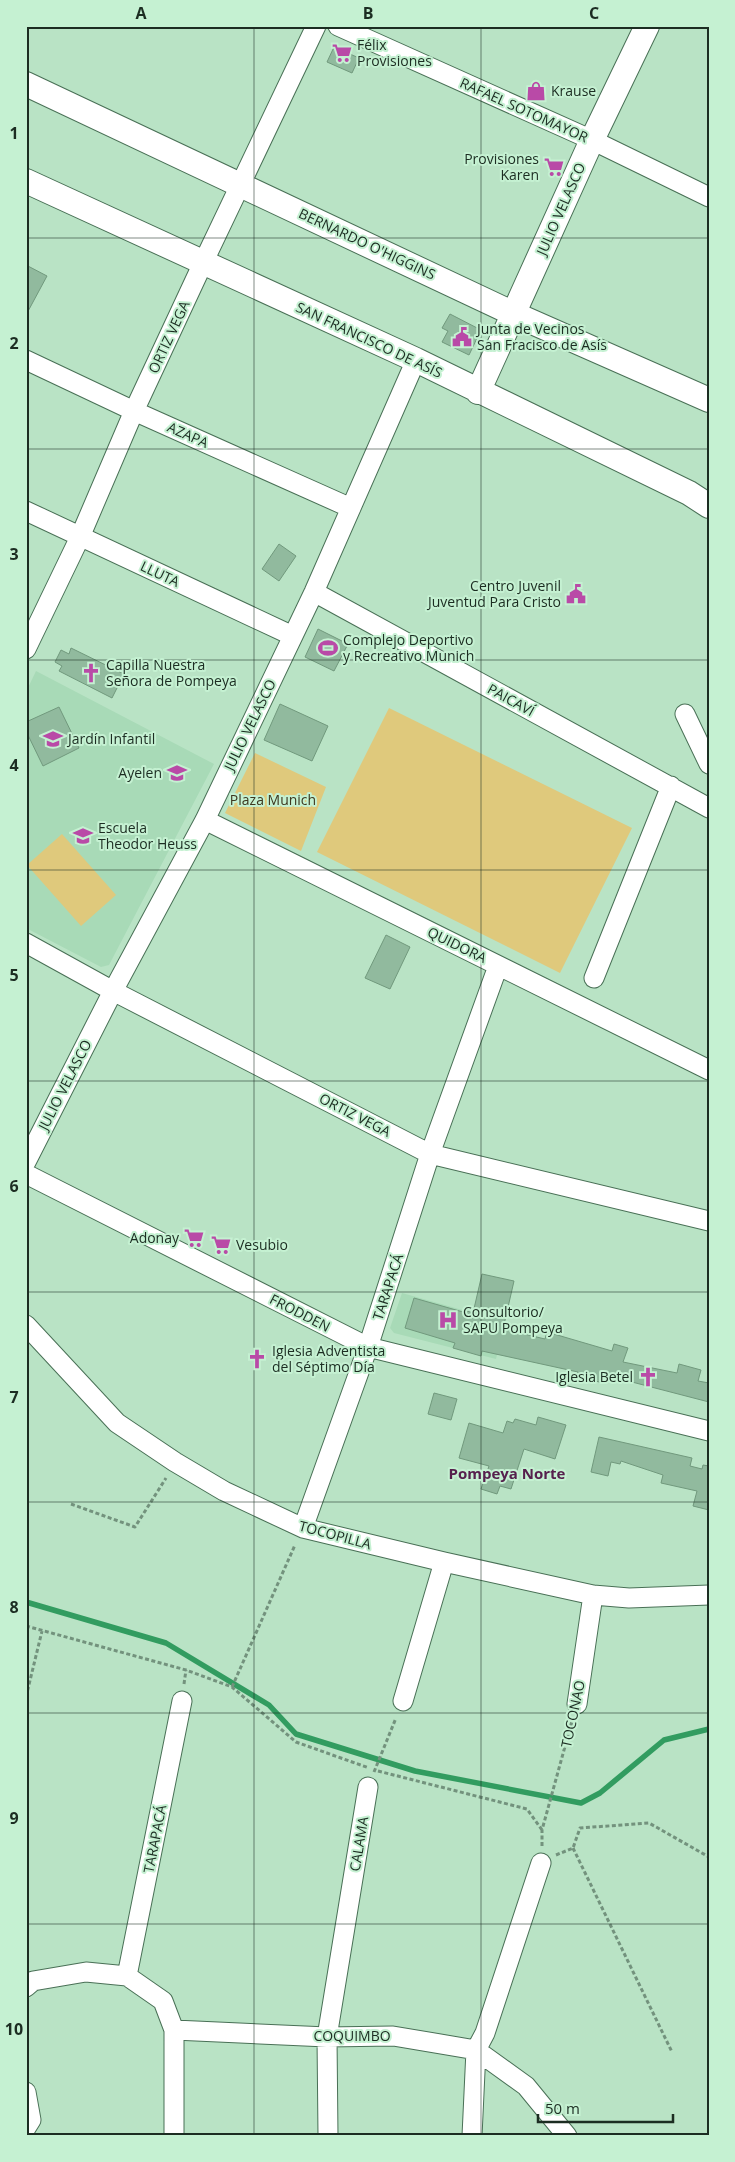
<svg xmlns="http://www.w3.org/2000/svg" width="735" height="2162" viewBox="0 0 735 2162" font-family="'Open Sans',sans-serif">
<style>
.built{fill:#a8dab7}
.green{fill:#dfc97c}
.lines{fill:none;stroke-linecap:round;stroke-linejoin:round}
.stream{stroke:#329c60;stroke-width:5.5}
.building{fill:#91ba9e;stroke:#71997d}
.minor-casing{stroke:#497056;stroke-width:21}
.major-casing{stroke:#497056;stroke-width:26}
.path{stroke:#73927d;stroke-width:3;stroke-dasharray:4 2.5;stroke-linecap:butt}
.minor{stroke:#fff;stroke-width:19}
.major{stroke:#fff;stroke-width:24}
.grid{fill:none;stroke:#1c2d22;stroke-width:1;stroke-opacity:0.55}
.labels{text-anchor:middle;stroke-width:4;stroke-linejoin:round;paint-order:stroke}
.poi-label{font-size:14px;fill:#1c2d22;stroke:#c5f1d2;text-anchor:start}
.street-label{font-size:14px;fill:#1c2d22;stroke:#c5f1d2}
.park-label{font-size:14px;fill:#3d371f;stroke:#c5f1d2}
.neighbourhood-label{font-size:15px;font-weight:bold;fill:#56204d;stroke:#c5f1d2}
.neatline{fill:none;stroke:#1c2d22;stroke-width:2}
.grid-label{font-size:16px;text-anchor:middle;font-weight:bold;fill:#1c2d22}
</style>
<rect width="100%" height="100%" fill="#b9e3c5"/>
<path class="built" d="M36,671L214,764L109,965L101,967L26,928V692Z
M482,1274L514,1281L496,1359L394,1333L390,1328L402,1293L473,1313Z"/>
<path class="green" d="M389,708L632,828L560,973L317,852Z
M255,753L326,787L301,851L225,813Z
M62,834L116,895L81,926L27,865Z"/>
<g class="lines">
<path class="stream" d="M26,1602L166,1643L269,1705L296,1734L415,1771L581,1803L600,1793L664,1740L709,1729"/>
</g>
<path class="building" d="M334,47L359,58L352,73L327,62Z
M26,265L47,276L26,315Z
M450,314L481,330L469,355L442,342L448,331L442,328Z
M279,544L296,556L279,581L262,569Z
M318,629L348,644L334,671L305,657Z
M71,648L124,674L112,698L59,671L62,666L55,662L61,650L69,654Z
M280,704L328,726L312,761L264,740Z
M59,707L79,748L43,766L26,731V722Z
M386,935L410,947L390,989L365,978Z
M482,1274L514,1281L503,1329L545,1339L547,1332L612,1351L614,1344L628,1348L623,1362L677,1373L679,1364L701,1370L698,1381L709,1383V1402L605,1375L603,1383L577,1376L578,1372L482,1351L481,1356L453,1348L455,1343L405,1328L414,1298L463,1312L464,1310L473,1313Z
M434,1393L457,1399L451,1420L428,1414Z
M538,1417L566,1425L555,1459L524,1449L511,1489L500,1486L497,1494L481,1489L489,1466L459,1458L469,1423L503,1433L507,1421L513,1423L515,1419L536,1425Z
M599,1437L692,1458L690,1466L702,1469L703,1465L709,1466V1510L693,1506L697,1491L661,1483L663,1475L621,1461L620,1464L611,1462L608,1476L591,1472Z"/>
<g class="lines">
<defs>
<path id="minor" d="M338,26L592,140L709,197
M26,360L134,411L351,508
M26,511L293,636
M314,592L709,808
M26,649L80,537L134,411L203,263L316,26
M685,714L709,764
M205,820L709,1070
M26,943L113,991L430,1154L709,1221
M594,978L671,786
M26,1162L113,991L205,820L314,592L416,360
M26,1174L368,1347L709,1431
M26,1325L117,1423L175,1462L224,1491L303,1528L444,1562L593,1595L629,1598L709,1595
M303,1528L368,1347L430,1154L498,966
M403,1701L444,1562
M577,1704L593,1595
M127,1976L182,1701
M26,1987L33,1981L86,1972L127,1976L163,2001L174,2030V2136
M174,2030L327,2037L393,2036L476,2050L526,2086L567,2136
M26,2092L31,2120L26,2128
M328,2136L327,2037L368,1787
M472,2136L476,2050L485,2033L541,1863"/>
<path id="major" d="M26,84L514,314L709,400
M26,181L416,360L689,493L709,506
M478,392L592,140L647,26"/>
</defs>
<use href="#minor" class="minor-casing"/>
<use href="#major" class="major-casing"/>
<path class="path" d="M71,1504L135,1527L166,1478
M26,1626L186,1670L232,1687L296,1742L369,1768
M184,1684L186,1670
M232,1687L295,1545
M26,1697L42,1631
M378,1771L527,1809L542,1830
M374,1772L396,1718
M542,1846V1830L572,1721
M573,1848L672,2052
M556,1855L573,1848L580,1828L649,1823L709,1857"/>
<use href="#minor" class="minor"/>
<use href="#major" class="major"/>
</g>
<path class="grid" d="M254,26V2136M481,26V2136M26,238H709M26,449H709M26,660H709M26,870H709M26,1081H709M26,1292H709M26,1502H709M26,1713H709M26,1924H709"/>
<defs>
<symbol id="supermarket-bare" viewBox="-9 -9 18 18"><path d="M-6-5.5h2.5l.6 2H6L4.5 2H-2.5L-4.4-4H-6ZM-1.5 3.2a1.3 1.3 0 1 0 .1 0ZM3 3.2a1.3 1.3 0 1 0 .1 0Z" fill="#b94aa7" stroke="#c5f1d2" stroke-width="2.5" paint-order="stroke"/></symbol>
<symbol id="shop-bare" viewBox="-9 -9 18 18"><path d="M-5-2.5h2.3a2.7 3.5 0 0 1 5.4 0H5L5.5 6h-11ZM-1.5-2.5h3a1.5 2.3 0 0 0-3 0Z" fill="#b94aa7" stroke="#c5f1d2" stroke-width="2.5" paint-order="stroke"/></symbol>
<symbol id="civic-bare" viewBox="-9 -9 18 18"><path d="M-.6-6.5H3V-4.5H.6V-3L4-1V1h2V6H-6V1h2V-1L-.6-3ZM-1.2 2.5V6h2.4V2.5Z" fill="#b94aa7" stroke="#c5f1d2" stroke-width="2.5" paint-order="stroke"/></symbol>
<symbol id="stadium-bare" viewBox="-9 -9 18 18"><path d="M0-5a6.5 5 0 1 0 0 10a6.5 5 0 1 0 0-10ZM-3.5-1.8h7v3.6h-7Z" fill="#b94aa7" stroke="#c5f1d2" stroke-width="2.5" paint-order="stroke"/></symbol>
<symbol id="church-bare" viewBox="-9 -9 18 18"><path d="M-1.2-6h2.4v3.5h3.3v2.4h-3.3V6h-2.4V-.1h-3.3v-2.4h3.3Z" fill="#b94aa7" stroke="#c5f1d2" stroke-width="2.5" paint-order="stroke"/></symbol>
<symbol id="school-bare" viewBox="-9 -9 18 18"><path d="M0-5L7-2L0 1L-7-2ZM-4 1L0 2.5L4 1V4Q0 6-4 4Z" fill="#b94aa7" stroke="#c5f1d2" stroke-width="2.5" paint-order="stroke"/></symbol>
<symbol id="hospital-bare" viewBox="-9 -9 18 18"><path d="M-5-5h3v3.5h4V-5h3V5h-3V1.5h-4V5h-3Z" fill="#b94aa7" stroke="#c5f1d2" stroke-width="2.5" paint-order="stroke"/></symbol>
</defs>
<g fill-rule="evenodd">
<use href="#supermarket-bare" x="328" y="39" width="28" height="28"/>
<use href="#shop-bare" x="522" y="77" width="28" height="28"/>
<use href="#supermarket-bare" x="540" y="153" width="28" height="28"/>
<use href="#civic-bare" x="448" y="323" width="28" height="28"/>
<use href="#civic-bare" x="562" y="580" width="28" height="28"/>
<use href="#stadium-bare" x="314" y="634" width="28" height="28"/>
<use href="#church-bare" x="77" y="659" width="28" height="28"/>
<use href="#school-bare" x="39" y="725" width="28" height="28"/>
<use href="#school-bare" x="163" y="759" width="28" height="28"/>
<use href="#school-bare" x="69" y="822" width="28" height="28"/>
<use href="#supermarket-bare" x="180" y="1224" width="28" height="28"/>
<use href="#supermarket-bare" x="207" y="1231" width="28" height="28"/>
<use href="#hospital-bare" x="434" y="1306" width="28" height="28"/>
<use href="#church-bare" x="243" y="1345" width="28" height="28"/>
<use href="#church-bare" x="634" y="1363" width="28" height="28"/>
</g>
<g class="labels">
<g class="poi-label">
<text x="357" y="50">Félix<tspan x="357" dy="16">Provisiones</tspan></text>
<text x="551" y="96">Krause</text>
<text x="539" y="164" text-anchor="end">Provisiones<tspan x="539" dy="16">Karen</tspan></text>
<text x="477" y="334">Junta de Vecinos<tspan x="477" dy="16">San Fracisco de Asís</tspan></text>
<text x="561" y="591" text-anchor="end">Centro Juvenil<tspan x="561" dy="16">Juventud Para Cristo</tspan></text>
<text x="343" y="645">Complejo Deportivo<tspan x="343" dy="16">y Recreativo Munich</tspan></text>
<text x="106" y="670">Capilla Nuestra<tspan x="106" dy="16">Señora de Pompeya</tspan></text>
<text x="68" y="744">Jardín Infantil</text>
<text x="162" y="778" text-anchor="end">Ayelen</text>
<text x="98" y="833">Escuela<tspan x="98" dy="16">Theodor Heuss</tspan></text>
<text x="179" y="1243" text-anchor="end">Adonay</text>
<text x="236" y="1250">Vesubio</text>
<text x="463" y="1317">Consultorio/<tspan x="463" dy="16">SAPU Pompeya</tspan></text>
<text x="272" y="1356">Iglesia Adventista<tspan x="272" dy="16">del Séptimo Día</tspan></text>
<text x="633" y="1382" text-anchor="end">Iglesia Betel</text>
</g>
<g class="street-label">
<text transform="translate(524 110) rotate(24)" y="5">RAFAEL SOTOMAYOR</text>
<text transform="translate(561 209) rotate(-66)" y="5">JULIO VELASCO</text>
<text transform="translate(367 244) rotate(25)" y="5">BERNARDO O'HIGGINS</text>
<text transform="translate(169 337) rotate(-65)" y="5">ORTIZ VEGA</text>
<text transform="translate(369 340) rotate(25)" y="5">SAN FRANCISCO DE ASÍS</text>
<text transform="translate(188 435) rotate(24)" y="5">AZAPA</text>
<text transform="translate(160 574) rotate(25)" y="5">LLUTA</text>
<text transform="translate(511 700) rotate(29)" y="5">PAICAVÍ</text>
<text transform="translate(250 725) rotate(-64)" y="5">JULIO VELASCO</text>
<text transform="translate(457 945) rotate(26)" y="5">QUIDORA</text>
<text transform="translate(65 1085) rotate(-63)" y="5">JULIO VELASCO</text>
<text transform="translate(355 1115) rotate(27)" y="5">ORTIZ VEGA</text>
<text transform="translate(388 1287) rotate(-72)" y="5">TARAPACÁ</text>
<text transform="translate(300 1313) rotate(27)" y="5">FRODDEN</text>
<text transform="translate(335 1535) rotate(15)" y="5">TOCOPILLA</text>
<text transform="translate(573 1714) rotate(-78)" y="5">TOCONAO</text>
<text transform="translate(155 1839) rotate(-79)" y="5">TARAPACÁ</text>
<text transform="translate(359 1844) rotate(-81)" y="5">CALAMA</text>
<text x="352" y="2041">COQUIMBO</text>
</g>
<g class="park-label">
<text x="273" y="805">Plaza Munich</text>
</g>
<g class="neighbourhood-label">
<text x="507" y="1479">Pompeya Norte</text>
</g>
</g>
<rect width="735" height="2162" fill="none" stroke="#c5f1d2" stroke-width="55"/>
<path d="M538 2114v8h135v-8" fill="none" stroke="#1c2d22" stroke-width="2.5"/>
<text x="545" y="2114" font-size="15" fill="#1c2d22" stroke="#c5f1d2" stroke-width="4" paint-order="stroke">50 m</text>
<rect x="28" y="28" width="680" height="2106" class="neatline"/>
<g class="grid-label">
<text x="141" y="19">A</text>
<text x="368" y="19">B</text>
<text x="594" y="19">C</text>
<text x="14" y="139">1</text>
<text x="14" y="349">2</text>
<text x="14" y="560">3</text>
<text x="14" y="771">4</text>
<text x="14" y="981">5</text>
<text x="14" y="1192">6</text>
<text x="14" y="1403">7</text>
<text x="14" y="1613">8</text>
<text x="14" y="1824">9</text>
<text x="14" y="2035">10</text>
</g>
</svg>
